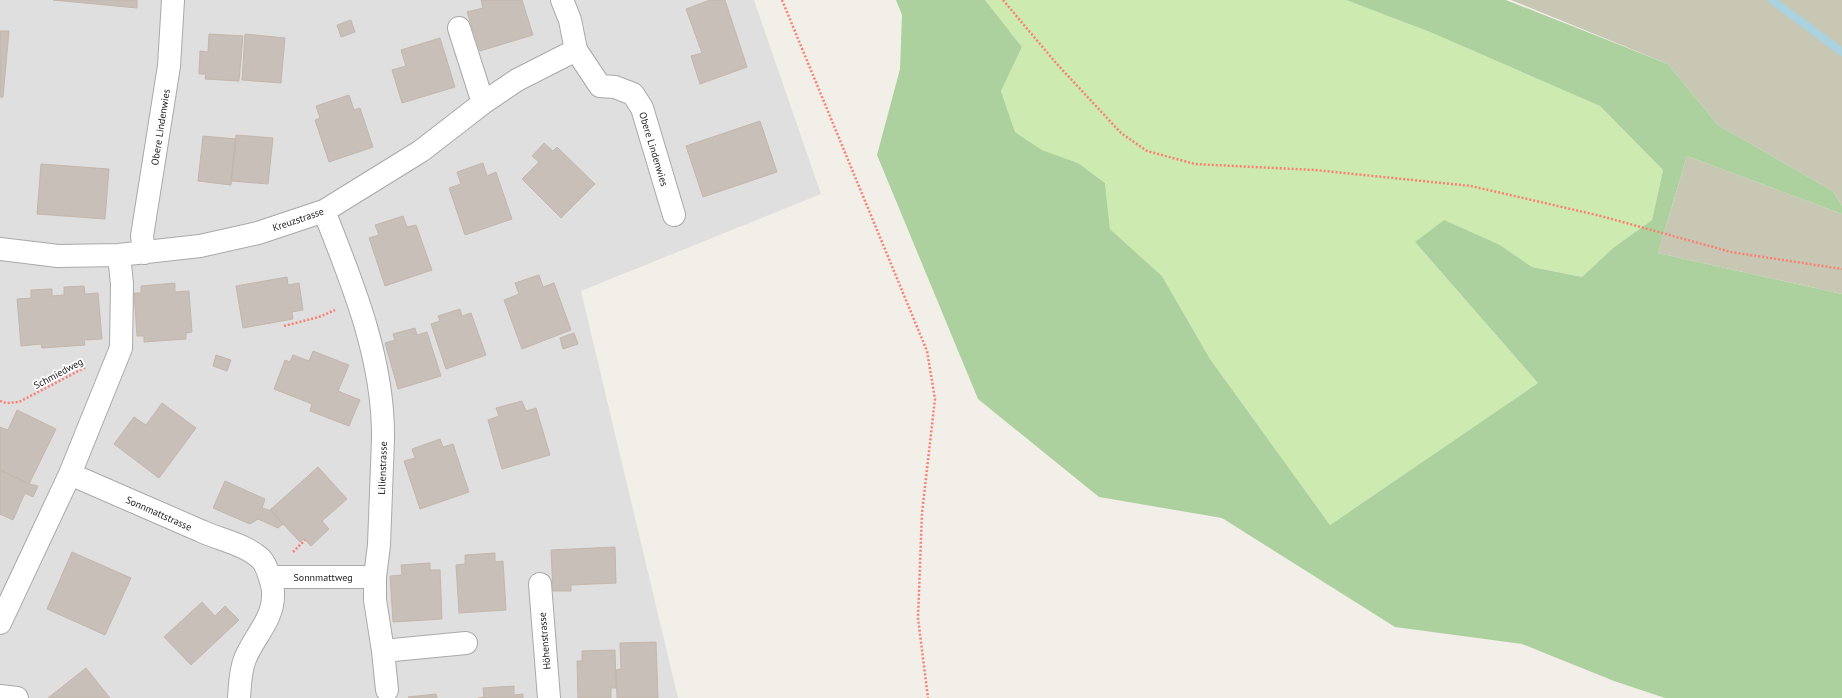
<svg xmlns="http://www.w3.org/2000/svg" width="1842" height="698" viewBox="0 0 1842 698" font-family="'PT Sans',sans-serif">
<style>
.residential{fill:#e0dfdf}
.construction{fill:#c7c7b4}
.grass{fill:#cdebb0}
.forest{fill:#add19e}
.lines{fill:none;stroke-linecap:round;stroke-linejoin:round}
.stream{stroke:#aad3df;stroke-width:8}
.building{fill:#c7bfb8;stroke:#c4b6ab}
.minor-casing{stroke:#a9a9a9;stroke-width:24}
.path{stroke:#fa8072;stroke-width:2.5;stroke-dasharray:2 2;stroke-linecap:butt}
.minor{stroke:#fff;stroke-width:22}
.labels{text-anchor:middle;stroke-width:3.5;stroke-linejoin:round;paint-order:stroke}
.street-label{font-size:10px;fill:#222;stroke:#fff}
</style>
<rect width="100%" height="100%" fill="#f2efe9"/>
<path class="residential" d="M0,0H754L821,194L581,291L678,698H0Z"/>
<path class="construction" d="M1511,0H1842V206L1833,191L1718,125L1668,64Z
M1687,156L1842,214V294L1658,253Z"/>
<path class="grass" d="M985,0H1346L1430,32L1600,106L1663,170L1652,220L1613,248L1582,277L1532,267L1500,245L1415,242L1538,383L1330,525L1210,359L1162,276L1110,229L1105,183L1078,163L1042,150L1015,132L1001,91L1022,47Z"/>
<path class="forest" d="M896,0H985L1022,47L1001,91L1015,132L1042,150L1078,163L1105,183L1110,229L1162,276L1210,359L1330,525L1538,383L1415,242L1444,220L1500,245L1532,267L1582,277L1613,248L1652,220L1663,170L1600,106L1430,32L1346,0H1506L1668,64L1718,125L1833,191L1842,206V214L1687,156L1658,253L1842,294V698H1665L1614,681L1522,644L1395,627L1222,518L1099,497L978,399L877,155L900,69L902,15Z"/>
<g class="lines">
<path class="stream" d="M1772,0L1842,52"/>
</g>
<path class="building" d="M53,0H137V8Z
M481,0H522L533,35L480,51L467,12L483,8Z
M710,0H725L747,67L700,84L691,56L702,53L686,9Z
M351,20L355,32L341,37L337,25Z
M0,31H9L3,97H0Z
M209,34L243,36L239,81L205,79L206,74H199L200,51L208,52Z
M245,34L285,38L281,83L242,80Z
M440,38L455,87L402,103L392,70L406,66L401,50Z
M349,95L354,110L360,108L373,147L329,162L315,120L320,118L316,106Z
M760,121L777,172L703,197L686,146Z
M236,135L273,138L268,184L231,181Z
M203,136L236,139L231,185L198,181Z
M544,143L553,151L557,147L595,184L561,218L522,179L539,162L532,156Z
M483,163L487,176L496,172L512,219L465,235L449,188L461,184L457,172Z
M41,164L109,169L105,219L37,214Z
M403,216L407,227L416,225L432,270L385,286L369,238L379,235L375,225Z
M539,275L543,287L554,283L571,330L522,349L504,300L519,294L515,283Z
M287,277L288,285L299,283L303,310L292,312L293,319L243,328L236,286Z
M175,283V292L189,291L192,332L186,333V339L144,342V336H137L134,293H141V286Z
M84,286L85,294L98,293L102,339L84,340L85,345L42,348L41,344L21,346L17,299L31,298V290L52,289V296L64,295V287Z
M460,309L462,316L471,313L486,355L446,369L431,324L440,321L438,316Z
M415,328L417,335L427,332L441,376L398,389L385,343L395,340L393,334Z
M574,333L578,344L563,349L560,338Z
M313,351L349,365L338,391L360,400L349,426L310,411L312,404L274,389L285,360L290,362L293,355L309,361Z
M216,355L231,360L227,371L213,366Z
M522,401L526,411L536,408L550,455L502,469L488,420L499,416L496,408Z
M162,403L196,428L159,478L114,444L134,417L146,425Z
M17,410L56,429L29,484L0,470V427L8,430Z
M440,439L443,447L453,444L469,492L420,509L404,461L415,458L412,449Z
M318,467L347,499L322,521L329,529L311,546L304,539L300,542L270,510Z
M0,470L29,484L38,486L33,497L25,493L13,520L0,514Z
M225,481L265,499L262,508L272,511L283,524L278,528L258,519L250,524L213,508Z
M615,547L616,583L571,585V591H553L551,550Z
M72,552L131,578L105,635L47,609Z
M495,553V562L503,561L506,610L459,613L456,565L465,564V555Z
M430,563V570H440L442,619L393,622L390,576L402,575L401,565Z
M202,602L215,616L225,606L239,620L191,665L164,637Z
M656,642L658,698H617L616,670L621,669L620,643Z
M615,650L616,688H611V698H578L577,661H582V651Z
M86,668L110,698H48Z
M514,686V695L523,694V698H478L484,697L483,688Z
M436,694L437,698H409L408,697Z"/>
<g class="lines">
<defs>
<path id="minor" d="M562,0L570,20L576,50L600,86L615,87L633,94L642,108L674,215
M459,28L483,103
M324,211C353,284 384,360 383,439L379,545L375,577V600L383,651L466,643
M0,249L58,256L119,255L200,246L258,233L324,211L421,151L483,103L517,80L576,50
M144,253L142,236L169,66L173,0
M70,474C114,493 157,512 201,531C220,540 245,544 261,559C267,565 274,588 273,596C273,620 253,638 245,659C240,671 240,685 239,698
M270,577H375
M540,584L549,698
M0,623L70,474L121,348L122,284L119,255
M383,651L387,690
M0,696L17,698"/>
</defs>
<use href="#minor" class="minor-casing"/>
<path class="path" d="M782,0L927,351L935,399L922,513L918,618L928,698
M1003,0L1056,63L1121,133L1147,151L1195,164L1315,170L1471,186L1601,216L1731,252L1842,269
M284,326L319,317L335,310
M0,401L6,403L19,402L86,367
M293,552L305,540"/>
<use href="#minor" class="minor"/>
</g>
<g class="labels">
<g class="street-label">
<text transform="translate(160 127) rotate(-81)" y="4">Obere Lindenwies</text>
<text transform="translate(654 149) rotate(73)" y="4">Obere Lindenwies</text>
<text transform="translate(298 219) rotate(-19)" y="4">Kreuzstrasse</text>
<text transform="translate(58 373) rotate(-28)" y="4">Schmiedweg</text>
<text transform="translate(382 468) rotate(-88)" y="4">Lilienstrasse</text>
<text transform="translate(159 513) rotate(24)" y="4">Sonnmattstrasse</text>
<text x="323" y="581">Sonnmattweg</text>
<text transform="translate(544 641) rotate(-95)" y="4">Höhenstrasse</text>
</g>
</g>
</svg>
